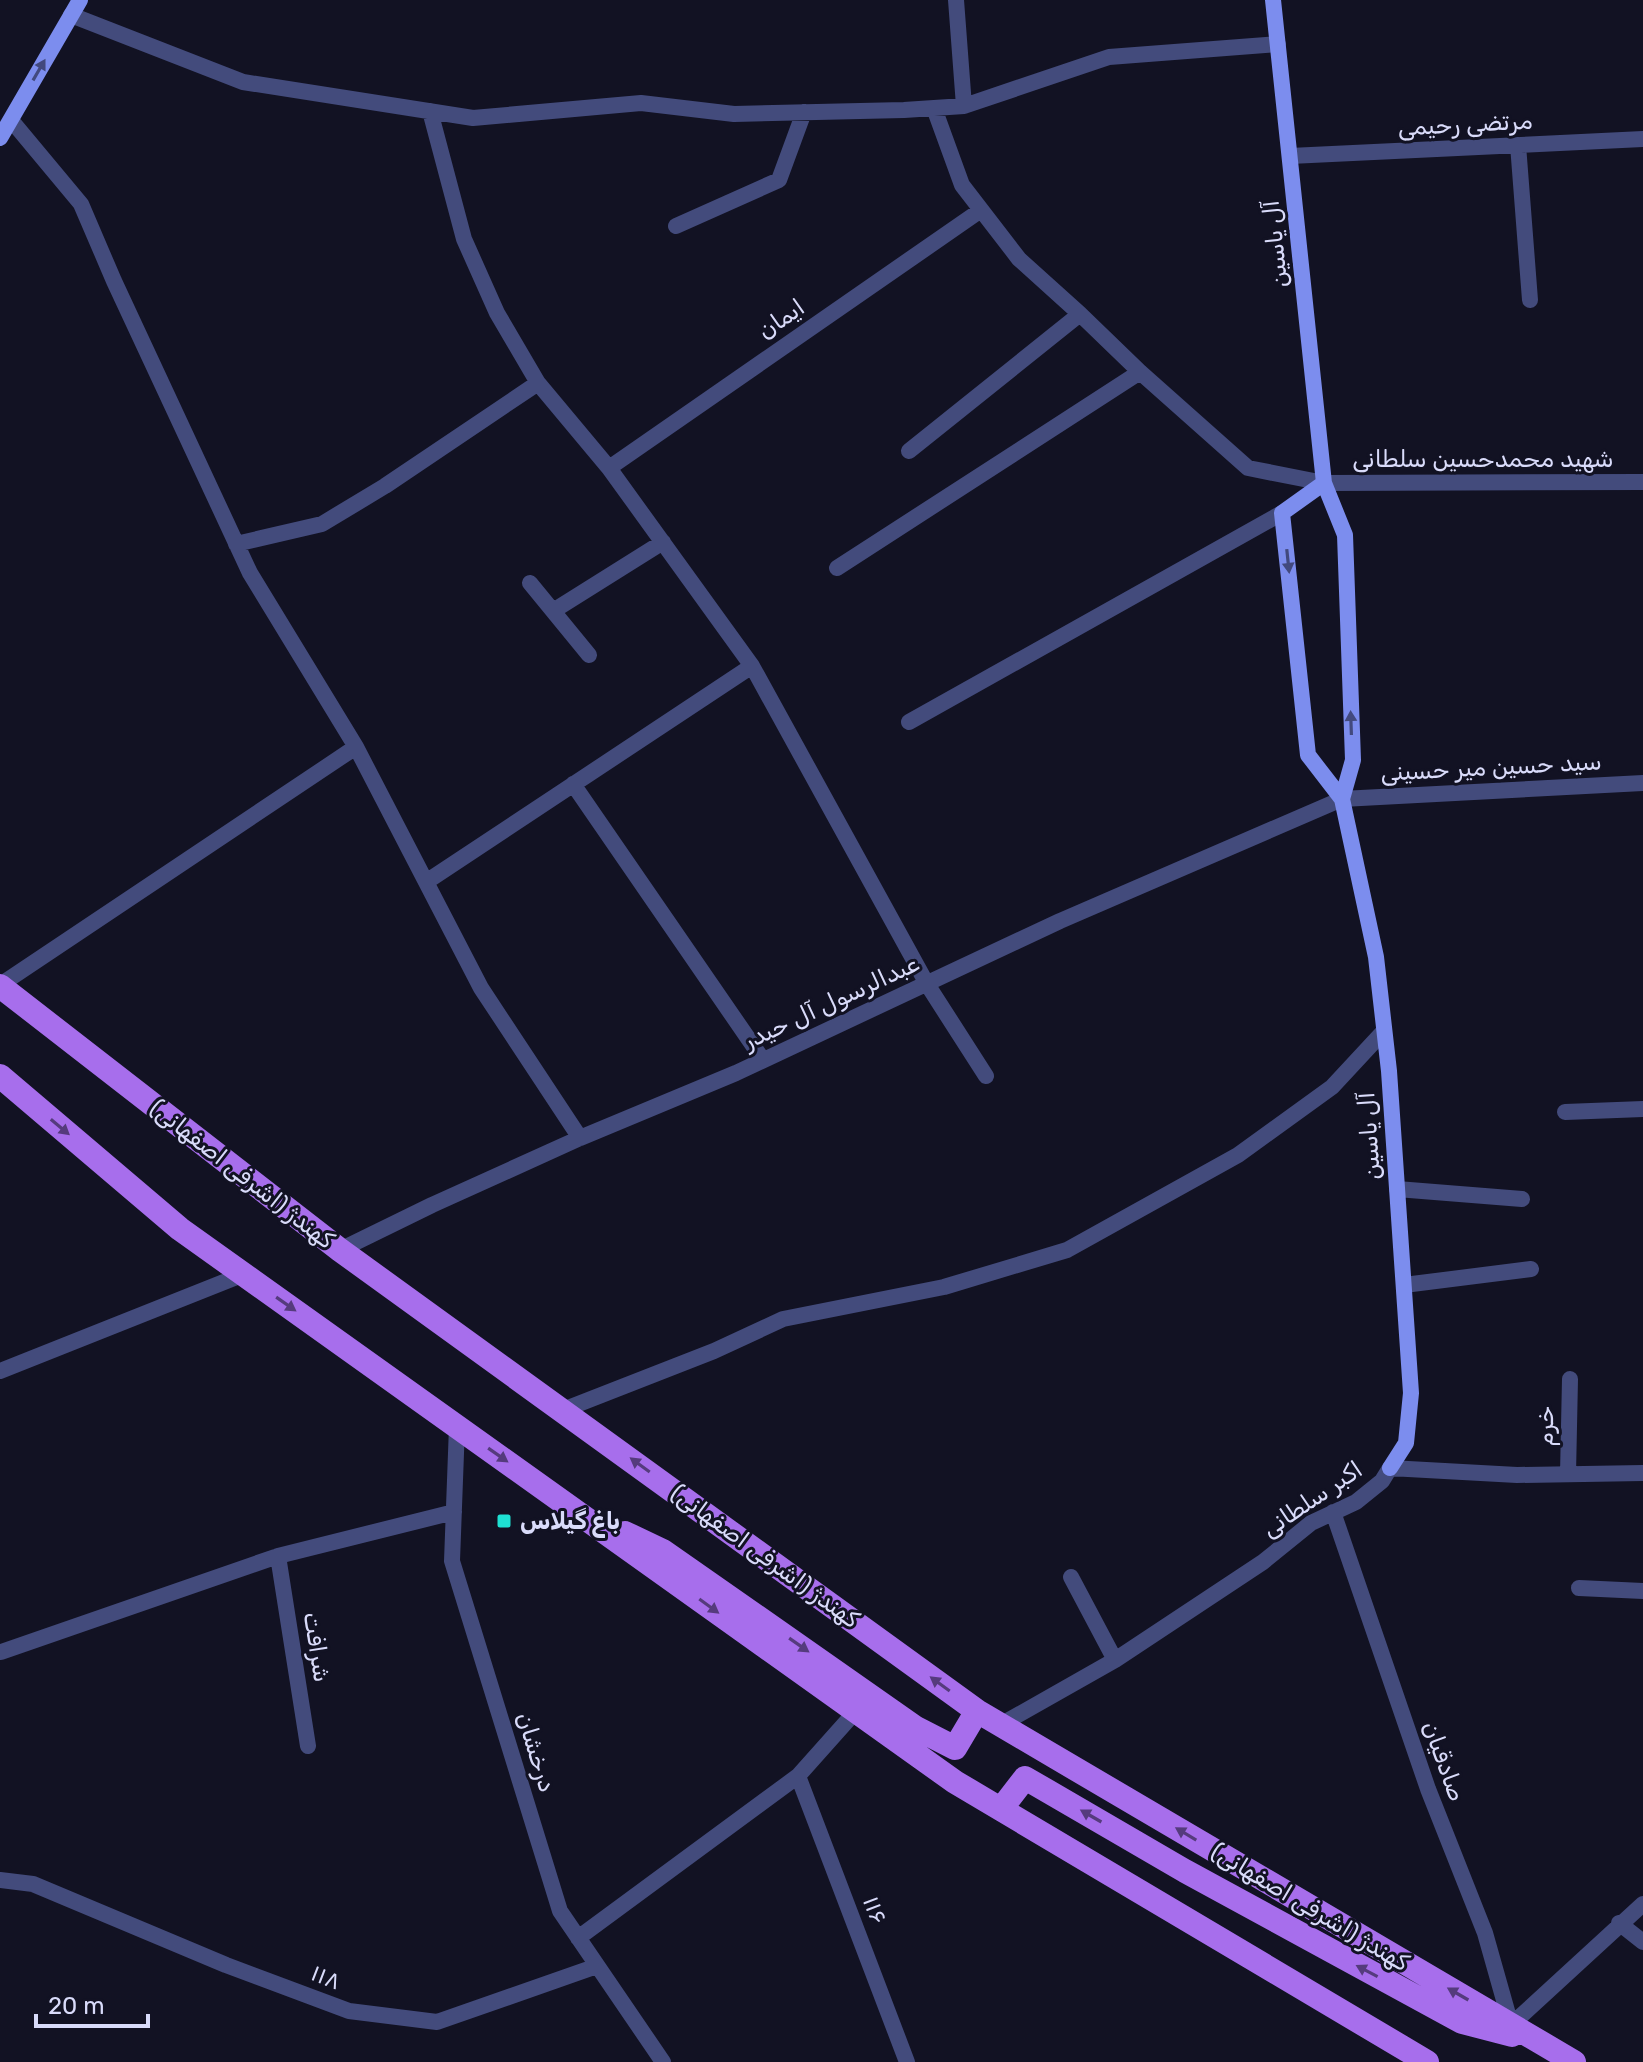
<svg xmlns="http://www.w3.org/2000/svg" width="1643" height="2062" viewBox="0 0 1643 2062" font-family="Rubik,Cairo,sans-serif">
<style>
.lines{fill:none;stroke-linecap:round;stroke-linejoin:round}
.street{stroke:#434b7c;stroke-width:16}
.secondary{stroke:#7c8dee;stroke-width:16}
.primary{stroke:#a76eec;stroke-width:24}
.oneway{fill:#42497e}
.oneway2{fill:#553b7d}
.poi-dot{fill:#1ee1d3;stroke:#121223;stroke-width:3}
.labels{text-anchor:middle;stroke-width:6;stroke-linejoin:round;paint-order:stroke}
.street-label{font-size:24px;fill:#d9dbfa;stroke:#121223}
.poi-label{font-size:24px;font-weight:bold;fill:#d9dbfa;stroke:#121223;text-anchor:start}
</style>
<rect width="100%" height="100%" fill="#121223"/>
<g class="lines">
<path class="street" d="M956,0L964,106
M71,15L243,82L473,118L641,103L734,114L904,110L964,106L1109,57L1278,44
M934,108L962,185L1019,259L1080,314L1140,372L1248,468L1324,483L1643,482
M430,111L464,239L497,313L538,383L609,468L752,666L927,984L986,1076
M11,120L81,204L114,281L250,573L356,747L481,988L580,1138
M1518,145L1530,300
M1290,156L1643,139
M676,226L779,180L804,112
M909,451L1080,314
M609,468L981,210
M236,544L322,524L385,486L538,383
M837,568L1140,372
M530,583L589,655
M553,611L663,542
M909,722L1282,513
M573,784L763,1060
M426,882L752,666
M0,985L356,747
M1565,1112L1643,1109
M1397,1189L1522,1199
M340,1250L432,1205L580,1138L736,1073L1060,921L1342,799L1643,783
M1404,1285L1531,1269
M0,1371L244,1274
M563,1410L714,1351L783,1319L944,1287L1067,1250L1238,1155L1332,1087L1384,1031
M457,1426L452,1561L560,1911L663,2062
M1568,1474L1570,1379
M1333,1512L1428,1789L1485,1933L1511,2025L1643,1904
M278,1556L308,1746
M1071,1577L1115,1660
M1579,1588L1643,1591
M1,1652L278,1556L454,1512
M1002,1724L1115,1660L1263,1562L1311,1523L1356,1502L1382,1481L1390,1468L1517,1475L1643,1473
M798,1776L907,2062
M0,1880L33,1884L226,1965L349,2011L437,2022L597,1966
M1619,1923L1643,1942
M578,1938L798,1776L856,1711"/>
<path class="secondary" d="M1273,0L1324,483
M0,138L80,0
M1342,799L1353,760L1345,535L1324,483L1282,513L1308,755L1342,799L1376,957L1389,1071L1411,1393L1406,1443L1390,1468"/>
<path class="primary" d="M0,986L340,1250L977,1711L1574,2062
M0,1076L180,1229L955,1782L1427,2062
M625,1533L663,1551L916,1728L955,1748L977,1711
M1001,1809L1025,1778L1185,1871L1462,2022L1512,2035"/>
</g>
<defs><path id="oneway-solid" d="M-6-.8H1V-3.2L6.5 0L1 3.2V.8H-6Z" transform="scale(2)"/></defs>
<g class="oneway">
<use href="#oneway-solid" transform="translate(39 70) rotate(-60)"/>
<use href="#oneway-solid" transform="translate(1288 561) rotate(84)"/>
<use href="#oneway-solid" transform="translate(1351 723) rotate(-92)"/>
</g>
<g class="oneway2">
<use href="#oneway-solid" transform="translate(60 1127) rotate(40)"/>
<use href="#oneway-solid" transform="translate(286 1304) rotate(35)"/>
<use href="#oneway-solid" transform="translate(498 1455) rotate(35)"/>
<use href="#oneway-solid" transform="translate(640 1465) rotate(-144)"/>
<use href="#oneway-solid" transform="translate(709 1606) rotate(36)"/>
<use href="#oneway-solid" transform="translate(799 1645) rotate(35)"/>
<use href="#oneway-solid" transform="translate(940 1684) rotate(-144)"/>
<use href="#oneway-solid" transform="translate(1091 1816) rotate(-150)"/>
<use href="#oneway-solid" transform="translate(1186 1834) rotate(-149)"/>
<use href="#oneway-solid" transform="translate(1367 1971) rotate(-152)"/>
<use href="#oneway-solid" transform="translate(1458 1994) rotate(-150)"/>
</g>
<rect class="poi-dot" x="496" y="1513" width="16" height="16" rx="4"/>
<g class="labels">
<g class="street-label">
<text transform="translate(1465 124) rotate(-3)" y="8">مرتضی رحیمی</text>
<text transform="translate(1275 244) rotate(-96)" y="8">آل یاسین</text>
<text transform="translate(781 319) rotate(-35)" y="8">ایمان</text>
<text x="1483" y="467">شهید محمدحسین سلطانی</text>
<text transform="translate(1491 767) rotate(-3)" y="8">سید حسین میر حسینی</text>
<text transform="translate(831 1002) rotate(-25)" y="8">عبدالرسول آل حیدر</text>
<text transform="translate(1369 1136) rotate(-94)" y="8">آل یاسین</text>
<text transform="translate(242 1174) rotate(38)" y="8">کهندژ (اشرفی اصفهانی)</text>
<text transform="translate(1545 1426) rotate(-89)" y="8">خرم</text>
<text transform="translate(1312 1499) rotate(-34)" y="8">اکبر سلطانی</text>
<text transform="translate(765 1556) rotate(36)" y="8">کهندژ (اشرفی اصفهانی)</text>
<text transform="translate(317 1647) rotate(81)" y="8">شرافت</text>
<text transform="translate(536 1752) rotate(73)" y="8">درخشان</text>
<text transform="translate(1444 1761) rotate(70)" y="8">صادقیان</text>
<text transform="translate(1310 1907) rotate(31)" y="8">کهندژ (اشرفی اصفهانی)</text>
<text transform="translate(875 1910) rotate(69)" y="8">۱۱۶</text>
<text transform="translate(326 1977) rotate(21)" y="8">۱۱۸</text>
</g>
<g class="poi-label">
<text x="520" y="1529">باغ گیلاس</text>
</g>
</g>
<path d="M36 2014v12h112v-12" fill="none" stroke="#d9dbfa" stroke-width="4"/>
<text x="48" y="2014" font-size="24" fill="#d9dbfa" stroke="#121223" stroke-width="6" paint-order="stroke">20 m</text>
</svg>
